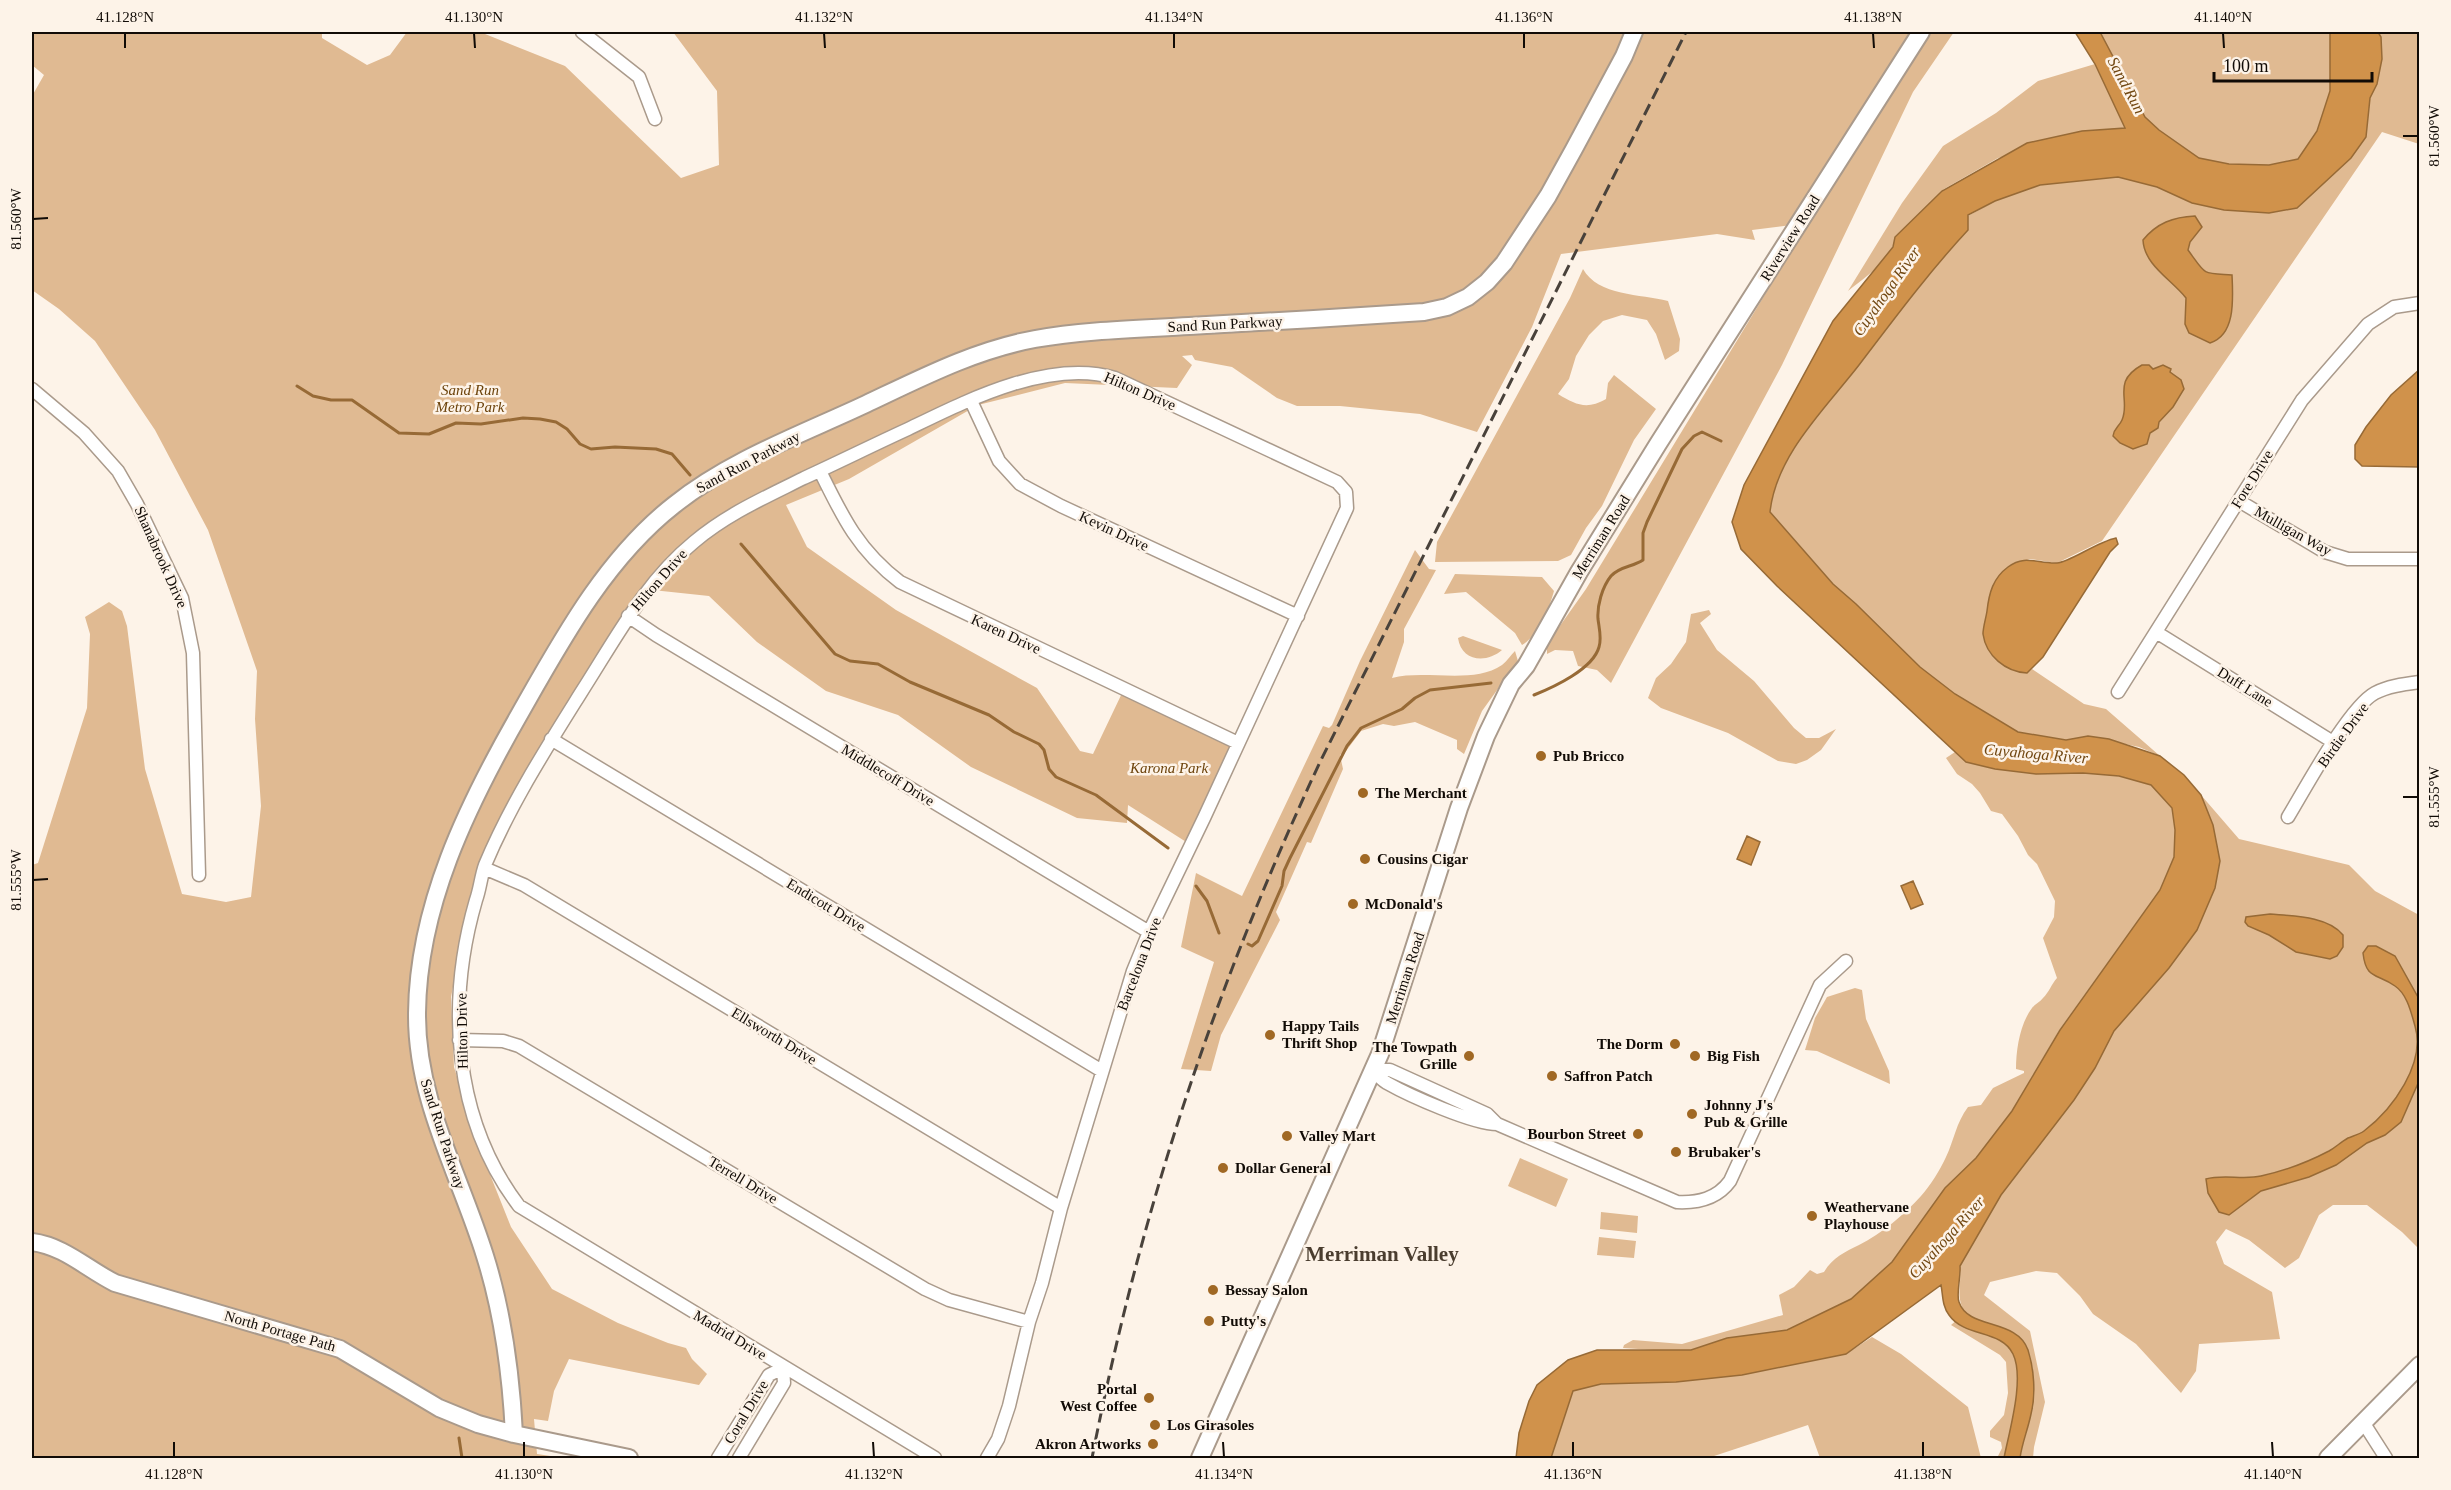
<svg xmlns="http://www.w3.org/2000/svg" width="2451" height="1490" viewBox="0 0 2451 1490" font-family="'Times New Roman',serif">
<style>
.green{fill:#e0ba92}
.water{fill:#d0924b;stroke:#976a36;stroke-width:1.5}
.lines{fill:none;stroke-linecap:round;stroke-linejoin:round}
.stream{stroke:#976a36;stroke-width:3}
.street-casing{stroke:#aa9a8b;stroke-width:15}
.secondary-casing{stroke:#aa9a8b;stroke-width:20}
.street{stroke:#fff;stroke-width:12}
.secondary{stroke:#fff;stroke-width:16}
.rail{stroke:#49423b;stroke-width:3;stroke-dasharray:12 6;stroke-linecap:butt}
.ticks{fill:none;stroke:#110b06;stroke-width:2}
.poi-dot{fill:#a06824;stroke:#fdf3e8;stroke-width:2}
.labels{text-anchor:middle;stroke-width:5;stroke-linejoin:round;paint-order:stroke}
.street-label{font-size:15px;fill:#110b06;stroke:#fdf3e8}
.park-label{font-size:15px;font-style:italic;fill:#6d440c;stroke:#fdf3e8}
.poi-label{font-size:15px;font-weight:bold;fill:#110b06;stroke:#fdf3e8;text-anchor:start}
.water-label{font-size:16px;font-style:italic;fill:#714711;stroke:#fdf3e8}
.district-label{font-size:21px;font-weight:bold;fill:#4a3d2f;stroke:#fdf3e8}
.neatline{fill:none;stroke:#110b06;stroke-width:2}
.ticks-label{font-size:15px;text-anchor:middle;fill:#110b06}
</style>
<rect width="100%" height="100%" fill="#fdf3e8"/>
<path class="green" d="M32,32H322V38L367,65L390,55L407,32H480L565,66L681,178L719,165L717,91L673,32H1921L1799,224L1752,230L1755,240L1717,234L1561,254L1532,327L1477,432L1420,414L1340,406H1297L1277,398L1232,367L1195,360L1192,355L1182,356L1192,365L1177,388L1065,383L978,405L849,479L786,505L807,547L896,610L1037,688L1080,751L1093,754L1124,689L1238,743L1191,845L1128,805L1127,823L1077,818L971,767L898,715L826,691L757,642L709,596L643,589L517,786L489,845L472,891L451,997L454,1067L477,1142L511,1227L552,1289L618,1323L668,1343L686,1348L692,1359L707,1374L699,1385L569,1359L554,1391L548,1421L534,1419L537,1454L564,1458H32V865L38,863L87,708L90,634L85,617L109,602L122,611L127,626L145,769L182,894L226,902L251,897L261,806L255,719L257,671L208,530L155,430L95,341L59,309L32,290V96L44,75L32,65Z
M1931,32H1954L1913,92L1782,365L1611,683L1597,670L1578,666L1573,651L1555,650L1547,654V644L1586,589L1851,153Z
M2100,32H2330V91L2317,131L2298,159L2269,165L2229,164L2199,158L2159,130L2145,117Z
M2378,32H2419V144L2382,132L2102,541L2057,563L2030,559L2009,566L2002,572L1994,583L1987,647C1995,662 2010,672 2027,673L2032,669L2084,704L2106,709L2160,756L2139,747L2088,736L2066,740L2018,732L1991,718L1955,694L1920,667L1856,604L1833,584L1770,512C1777,454 1825,409 1859,365C1894,319 1928,272 1968,230V216L1995,201L2040,185L2118,177L2157,187L2192,203L2224,210L2269,213L2297,208L2351,158L2366,137L2370,98L2377,84L2381,37Z
M2095,64L2125,128L1998,158L1944,189L1896,237C1891,261 1865,277 1848,291L1902,203L1943,146L1996,113L2038,81Z
M1583,269C1598,296 1641,294 1668,301L1680,339L1679,351L1665,360L1656,334L1647,320L1622,315L1603,321L1589,335L1576,356L1569,379L1558,394C1576,405 1587,410 1606,399L1608,383L1614,375L1656,409L1634,440L1602,506L1586,528L1571,555L1558,561L1435,562L1437,542L1570,298Z
M1415,550L1429,569L1436,570L1404,629V642L1392,678C1425,669 1473,685 1502,665C1507,661 1511,655 1515,651L1518,661L1482,711L1464,754L1457,749V740L1415,722L1394,726L1383,724L1361,731L1346,751L1340,755L1343,769L1311,843L1307,842L1276,912L1280,920L1221,1035L1211,1071L1181,1069L1214,962L1181,947L1196,873L1242,896L1323,726L1329,728L1332,725L1360,661Z
M1455,574L1542,577L1554,591C1549,609 1538,636 1522,645L1515,633L1466,592L1444,594Z
M1709,610L1711,614L1700,623L1717,650L1754,681L1794,728L1806,738H1819L1836,729L1821,750L1807,760L1796,764L1778,761L1728,733L1661,708L1648,698L1656,678L1671,664L1686,642L1691,614Z
M1463,636L1502,650C1486,664 1461,661 1458,638Z
M1955,752L1966,762L1995,769L2036,774L2083,773L2119,776L2151,785L2172,808L2175,830L2174,857L2160,890L2060,1029L2012,1111L1976,1158L1945,1188L1892,1262L1851,1299L1787,1330L1727,1338L1691,1350L1669,1351L1623,1348L1624,1345L1633,1340L1682,1344L1783,1315L1779,1295L1794,1287L1810,1270L1817,1274L1824,1272C1833,1257 1845,1252 1859,1245C1881,1234 1905,1214 1921,1196C1930,1186 1940,1170 1946,1157C1954,1140 1956,1123 1968,1107L1981,1105L1993,1088L2024,1073V1071L2016,1069C2016,1049 2020,1024 2032,1008C2035,1004 2040,1002 2043,998C2049,992 2051,985 2057,978L2043,938L2054,917L2055,901L2037,864L2028,855L2018,836L2002,814L1991,811L1980,793L1972,784L1957,774L1946,758Z
M2201,795L2239,839L2349,865L2375,891L2419,915V1249L2402,1232L2367,1205H2333L2319,1215L2299,1258L2285,1268L2249,1240L2226,1229L2216,1242L2224,1264L2272,1292L2280,1339L2199,1344L2196,1371L2181,1393L2136,1344L2093,1314L2080,1296L2057,1273L2036,1271L1990,1282L1984,1295L2030,1331L2045,1402L2034,1447L2033,1458H1997L2002,1448L2001,1442L1990,1437V1431L2004,1415L2008,1393L2006,1362L2000,1355L1951,1325L1965,1313C1955,1296 1962,1285 1960,1266L2001,1195L2074,1100L2095,1068L2113,1032L2139,1000L2213,825Z
M1855,988L1862,990L1866,1019L1889,1071L1890,1084L1817,1051L1805,1050L1815,1018L1827,997Z
M1520,1158L1568,1179L1556,1207L1508,1186Z
M1601,1212L1638,1216L1637,1233L1600,1229Z
M1599,1237L1636,1241L1634,1258L1597,1255Z
M1872,1337L1901,1354L1968,1407L1981,1458H1820L1808,1425L1708,1458H1551L1573,1391L1601,1384L1676,1382L1846,1354Z"/>
<path class="water" d="M2075,32H2100L2145,117L2159,130L2199,158L2229,164L2269,165L2298,159L2317,131L2330,91V32H2378L2381,37L2382,59L2377,84L2370,98L2366,137L2351,158L2297,208L2269,213L2224,210L2192,203L2157,187L2118,177L2040,185L1995,201L1968,215V230C1929,272 1894,319 1859,365C1825,409 1776,455 1770,512L1833,584L1856,604L1920,667L1955,694L2018,732L2066,740L2088,736L2109,739L2160,756L2184,775L2201,795L2213,825L2220,861L2215,888L2197,930L2169,968L2114,1031L2095,1068L2074,1100L2001,1195L1960,1266C1961,1276 1956,1295 1959,1302C1968,1330 2017,1318 2028,1350C2034,1369 2036,1394 2031,1414C2028,1429 2022,1443 2020,1458H2004C2009,1432 2025,1379 2013,1354C2001,1329 1965,1338 1949,1315C1942,1306 1943,1295 1941,1285L1846,1354L1742,1375L1676,1382L1601,1384L1573,1391L1551,1458H1516L1519,1433L1529,1401L1537,1385L1568,1360L1597,1350H1691L1727,1338L1787,1330L1851,1299L1892,1262L1945,1188L1976,1158L2012,1111L2060,1030L2160,890L2174,857L2175,830L2172,808L2151,785L2119,776L2083,773L2036,774L1995,769L1966,762L1777,586L1741,549L1732,522L1744,485L1833,321L1893,247L1895,237L1942,191L2027,143L2082,131L2125,128L2095,64Z
M2195,216L2202,227L2190,242L2188,250C2207,276 2201,273 2232,275C2233,298 2236,335 2210,343L2189,333L2185,324L2186,298C2172,280 2144,265 2143,240C2157,223 2173,217 2195,216Z
M2142,365H2149L2153,369L2163,365L2171,369L2170,372L2181,380L2184,389L2173,407L2159,422L2158,428L2150,433L2147,444L2133,449L2120,443L2113,436C2114,428 2119,427 2122,420C2131,400 2111,382 2142,365Z
M2419,370V467L2362,466L2355,459V445L2366,427L2391,395Z
M2116,538L2118,544L2110,552L2043,657L2027,673C2006,672 1986,656 1983,634C1983,627 1986,618 1987,611C1989,593 1993,578 2008,567C2025,554 2038,564 2057,563C2070,562 2097,542 2116,538Z
M1747,836L1760,842L1751,865L1737,859Z
M1913,881L1923,904L1911,909L1901,886Z
M2270,914C2293,916 2328,916 2343,935V947L2337,956L2330,959L2296,952L2269,935L2248,926L2245,922L2246,917Z
M2368,946H2376L2395,956L2419,999V1081L2401,1122L2385,1135L2367,1143L2336,1165L2309,1177L2261,1191L2229,1215L2219,1212L2208,1193L2206,1179C2222,1174 2244,1180 2261,1176C2284,1171 2308,1162 2329,1151C2336,1147 2341,1142 2348,1138C2353,1136 2360,1134 2364,1131C2393,1109 2426,1063 2415,1026C2411,1012 2407,994 2395,986C2377,973 2366,980 2363,953Z"/>
<g class="lines">
<path class="stream" d="M297,386L313,396L331,400H352L399,433L429,434L456,423L481,424L523,418L540,419L556,422L567,429L580,444L591,449L615,447L656,449L672,454L690,475
M741,544L835,654L850,661L878,664L910,682L989,715L1014,732L1039,744L1044,750L1049,769L1056,777L1096,795L1168,848
M1534,695C1554,687 1593,669 1599,647C1602,638 1599,628 1598,619C1597,606 1602,587 1611,576C1620,566 1633,567 1643,560V533L1647,522L1682,449L1694,436L1702,432L1721,441
M1196,886L1207,901L1219,933
M1248,944L1252,946L1258,941L1282,886L1284,871L1290,858L1347,746L1361,728L1402,709L1415,698L1430,690L1491,683
M459,1438L462,1458"/>
<defs>
<path id="street" d="M582,32L639,77L655,119
M32,389L84,433L118,471L137,504L182,598L193,653L199,875
M971,401L999,461L1020,484L1061,506L1298,616
M820,471C842,516 858,550 900,582L1238,743
M2239,501L2325,552L2348,559H2420
M628,616L656,635L1149,932
M2156,632L2333,742
M2118,692L2302,400L2368,324L2394,307L2420,303
M551,739L1102,1071
M2288,817C2305,789 2349,707 2375,693C2388,686 2405,684 2420,682
M484,868L524,885L1061,1208
M459,1040L503,1041L519,1046L925,1289L949,1300L1029,1322
M1373,1070H1390L1487,1114L1497,1124L1677,1202C1698,1203 1717,1199 1730,1181L1820,985L1846,961
M1373,1070C1377,1075 1382,1080 1387,1083C1410,1096 1473,1124 1497,1124
M2363,1422L2386,1458
M718,1458L769,1375L783,1368
M739,1458L784,1383L783,1368
M935,1458L519,1206C453,1119 446,1003 476,900C480,889 481,876 485,865C511,803 547,747 582,691C616,638 645,582 694,542C727,514 766,497 804,478C839,462 873,445 908,429C966,401 1049,358 1115,378L1337,482L1346,492L1347,508L1204,818L1149,932L1133,971L1061,1208L1042,1283L1029,1322L1009,1406L998,1439L987,1458"/>
<path id="secondary" d="M32,1242C64,1246 87,1269 115,1283L340,1349L439,1408L478,1424L514,1434L629,1458
M514,1434C511,1374 503,1313 485,1256C460,1175 416,1100 417,1013C418,906 467,806 519,715C561,641 605,559 674,505C730,460 802,434 866,404C921,378 975,350 1035,339C1085,330 1138,329 1189,326C1267,322 1346,317 1424,312L1447,307L1468,297L1487,282L1504,263L1548,196L1574,149L1624,56L1634,32
M1200,1458L1380,1054L1459,808L1486,736L1511,684L1526,666L1579,572L1658,444L1921,32
M2328,1458L2420,1365"/>
</defs>
<use href="#street" class="street-casing"/>
<use href="#secondary" class="secondary-casing"/>
<use href="#street" class="street"/>
<use href="#secondary" class="secondary"/>
<path class="rail" d="M1092,1458C1140,1212 1214,989 1320,762L1686,32"/>
</g>
<path class="ticks" d="M125,33V48M474,33L475,48M824,33L825,48M1174,33V48M1524,33V48M1873,33L1874,48M2223,33L2224,48M2403,136H2418M33,219L48,218M2403,797H2418M33,880L48,879M174,1442V1457M524,1442V1457M873,1442L874,1457M1223,1442L1224,1457M1573,1442V1457M1923,1442V1457M2272,1442L2273,1457"/>
<g class="poi-dot">
<circle cx="1541" cy="756" r="6"/>
<circle cx="1363" cy="793" r="6"/>
<circle cx="1365" cy="859" r="6"/>
<circle cx="1353" cy="904" r="6"/>
<circle cx="1270" cy="1035" r="6"/>
<circle cx="1675" cy="1044" r="6"/>
<circle cx="1469" cy="1056" r="6"/>
<circle cx="1695" cy="1056" r="6"/>
<circle cx="1552" cy="1076" r="6"/>
<circle cx="1692" cy="1114" r="6"/>
<circle cx="1638" cy="1134" r="6"/>
<circle cx="1287" cy="1136" r="6"/>
<circle cx="1676" cy="1152" r="6"/>
<circle cx="1223" cy="1168" r="6"/>
<circle cx="1812" cy="1216" r="6"/>
<circle cx="1213" cy="1290" r="6"/>
<circle cx="1209" cy="1321" r="6"/>
<circle cx="1149" cy="1398" r="6"/>
<circle cx="1155" cy="1425" r="6"/>
<circle cx="1153" cy="1444" r="6"/>
</g>
<g class="labels">
<g class="street-label">
<text transform="translate(1790 238) rotate(-58)" y="5">Riverview Road</text>
<text transform="translate(1225 324) rotate(-3)" y="5">Sand Run Parkway</text>
<text transform="translate(1140 391) rotate(23)" y="5">Hilton Drive</text>
<text transform="translate(748 462) rotate(-28)" y="5">Sand Run Parkway</text>
<text transform="translate(2252 479) rotate(-58)" y="5">Fore Drive</text>
<text transform="translate(1114 531) rotate(25)" y="5">Kevin Drive</text>
<text transform="translate(2293 531) rotate(29)" y="5">Mulligan Way</text>
<text transform="translate(1601 537) rotate(-58)" y="5">Merriman Road</text>
<text transform="translate(161 557) rotate(66)" y="5">Shanabrook Drive</text>
<text transform="translate(659 580) rotate(-49)" y="5">Hilton Drive</text>
<text transform="translate(1006 634) rotate(25)" y="5">Karen Drive</text>
<text transform="translate(2245 687) rotate(32)" y="5">Duff Lane</text>
<text transform="translate(2343 735) rotate(-54)" y="5">Birdie Drive</text>
<text transform="translate(888 775) rotate(31)" y="5">Middlecoff Drive</text>
<text transform="translate(826 905) rotate(31)" y="5">Endicott Drive</text>
<text transform="translate(1139 964) rotate(-69)" y="5">Barcelona Drive</text>
<text transform="translate(1405 978) rotate(-72)" y="5">Merriman Road</text>
<text transform="translate(462 1031) rotate(-91)" y="5">Hilton Drive</text>
<text transform="translate(774 1036) rotate(31)" y="5">Ellsworth Drive</text>
<text transform="translate(443 1134) rotate(72)" y="5">Sand Run Parkway</text>
<text transform="translate(743 1180) rotate(31)" y="5">Terrell Drive</text>
<text transform="translate(280 1331) rotate(16)" y="5">North Portage Path</text>
<text transform="translate(730 1335) rotate(31)" y="5">Madrid Drive</text>
<text transform="translate(746 1412) rotate(-59)" y="5">Coral Drive</text>
</g>
<g class="park-label">
<text x="470" y="395">Sand Run<tspan x="470" dy="17">Metro Park</tspan></text>
<text x="1169" y="773">Karona Park</text>
</g>
<g class="poi-label">
<text x="1553" y="761">Pub Bricco</text>
<text x="1375" y="798">The Merchant</text>
<text x="1377" y="864">Cousins Cigar</text>
<text x="1365" y="909">McDonald's</text>
<text x="1282" y="1031">Happy Tails<tspan x="1282" dy="17">Thrift Shop</tspan></text>
<text x="1663" y="1049" text-anchor="end">The Dorm</text>
<text x="1457" y="1052" text-anchor="end">The Towpath<tspan x="1457" dy="17">Grille</tspan></text>
<text x="1707" y="1061">Big Fish</text>
<text x="1564" y="1081">Saffron Patch</text>
<text x="1704" y="1110">Johnny J's<tspan x="1704" dy="17">Pub &amp; Grille</tspan></text>
<text x="1626" y="1139" text-anchor="end">Bourbon Street</text>
<text x="1299" y="1141">Valley Mart</text>
<text x="1688" y="1157">Brubaker's</text>
<text x="1235" y="1173">Dollar General</text>
<text x="1824" y="1212">Weathervane<tspan x="1824" dy="17">Playhouse</tspan></text>
<text x="1225" y="1295">Bessay Salon</text>
<text x="1221" y="1326">Putty's</text>
<text x="1137" y="1394" text-anchor="end">Portal<tspan x="1137" dy="17">West Coffee</tspan></text>
<text x="1167" y="1430">Los Girasoles</text>
<text x="1141" y="1449" text-anchor="end">Akron Artworks</text>
</g>
<g class="water-label">
<text transform="translate(2127 85) rotate(62)" y="6">Sand Run</text>
<text transform="translate(1886 291) rotate(-55)" y="6">Cuyahoga River</text>
<text transform="translate(2036 753) rotate(5)" y="6">Cuyahoga River</text>
<text transform="translate(1946 1237) rotate(-48)" y="6">Cuyahoga River</text>
</g>
<g class="district-label">
<text x="1382" y="1261">Merriman Valley</text>
</g>
</g>
<rect width="2451" height="1490" fill="none" stroke="#fdf3e8" stroke-width="66"/>
<path d="M2214 72v9h158v-9" fill="none" stroke="#110b06" stroke-width="3"/>
<text x="2223" y="72" font-size="18" fill="#110b06" stroke="#fdf3e8" stroke-width="4.5" paint-order="stroke">100 m</text>
<rect x="33" y="33" width="2385" height="1424" class="neatline"/>
<g class="ticks-label">
<text x="125" y="22">41.128°N</text>
<text x="474" y="22">41.130°N</text>
<text x="824" y="22">41.132°N</text>
<text x="1174" y="22">41.134°N</text>
<text x="1524" y="22">41.136°N</text>
<text x="1873" y="22">41.138°N</text>
<text x="2223" y="22">41.140°N</text>
<text transform="translate(2434 136) rotate(-90)" y="5">81.560°W</text>
<text transform="translate(16 219) rotate(-90)" y="5">81.560°W</text>
<text transform="translate(2434 797) rotate(-90)" y="5">81.555°W</text>
<text transform="translate(16 880) rotate(-90)" y="5">81.555°W</text>
<text x="174" y="1479">41.128°N</text>
<text x="524" y="1479">41.130°N</text>
<text x="874" y="1479">41.132°N</text>
<text x="1224" y="1479">41.134°N</text>
<text x="1573" y="1479">41.136°N</text>
<text x="1923" y="1479">41.138°N</text>
<text x="2273" y="1479">41.140°N</text>
</g>
</svg>
